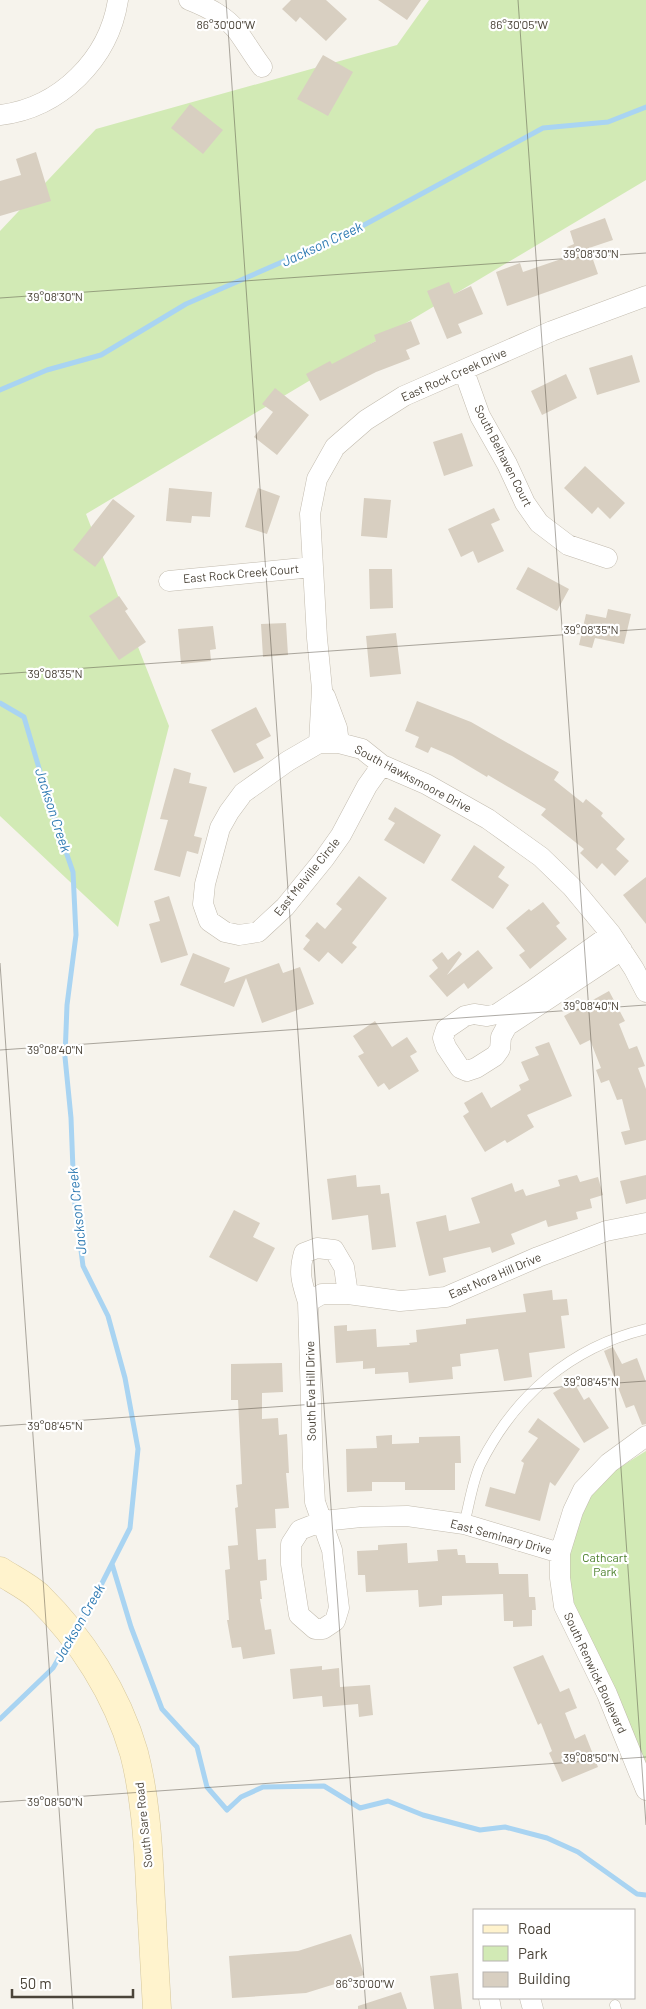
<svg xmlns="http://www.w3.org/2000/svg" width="646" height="2009" viewBox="0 0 646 2009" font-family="Barlow,sans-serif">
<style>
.green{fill:#d2eab5}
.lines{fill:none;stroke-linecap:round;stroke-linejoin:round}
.stream{stroke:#a9d4f2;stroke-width:5}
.building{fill:#d8cfc1}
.service-casing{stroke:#c2bbae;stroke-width:11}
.minor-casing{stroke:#c2bbae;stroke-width:21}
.secondary-casing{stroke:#d6c79b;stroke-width:29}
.service{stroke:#fff;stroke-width:10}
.minor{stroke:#fff;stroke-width:20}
.secondary{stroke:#fff3cd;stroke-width:28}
.ticks{fill:none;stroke:#4b4439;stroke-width:1;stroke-opacity:0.45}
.labels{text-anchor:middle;stroke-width:4.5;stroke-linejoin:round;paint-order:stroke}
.street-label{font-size:12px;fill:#4b4439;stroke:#fff}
.park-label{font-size:12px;fill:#4a7f2a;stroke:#fff}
.water-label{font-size:14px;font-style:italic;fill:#2e7ab2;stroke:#fff}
.ticks-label{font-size:12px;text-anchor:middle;fill:#4b4439;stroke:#fff;stroke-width:4.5;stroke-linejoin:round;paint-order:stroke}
</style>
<rect width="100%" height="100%" fill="#f6f3ec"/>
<path class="green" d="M429,0H646V180L86,514L169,726L118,927L0,816V231L96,129L397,45Z
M646,1451V1771L567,1605L565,1554L593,1491L609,1474Z"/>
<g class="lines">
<path class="stream" d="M0,390L47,370L101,355L186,304L353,231L543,128L608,122L646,107
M0,703L24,717L51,809L73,872L76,935L67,1005L65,1057L71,1118L74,1196L83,1266L108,1316L125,1378L138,1449L130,1528L96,1595L77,1628
M112,1564L131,1627L162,1709L197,1747L207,1787L227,1810L241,1797L263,1787L324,1786L360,1808L388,1801L423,1815L480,1830L505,1827L547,1838L578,1852L637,1894L646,1895
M0,1719L53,1668L67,1644"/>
</g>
<path class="building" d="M291,0H326L347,19L326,41L300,17L296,22L282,9Z
M378,0H421L407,20Z
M323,55L353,72L328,116L297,99Z
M190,104L223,130L203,154L171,128Z
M36,152L51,201L0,216V181L21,175L16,159Z
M605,218L613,240L589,248L598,274L507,306L496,272L520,263L523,272L570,256L567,247L574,244L570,231Z
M449,282L454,294L471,286L483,314L458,324L462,333L447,339L427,291Z
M411,321L420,344L406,350L410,359L376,372L320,401L306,374L330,361L332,364L376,341L374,335Z
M632,355L640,382L597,395L589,368Z
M566,374L577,398L542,415L531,391Z
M275,388L309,415L277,455L254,437L273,412L262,404Z
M462,433L473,466L444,476L433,442Z
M585,466L625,503L610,519L598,507L592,514L564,488Z
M169,488L212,492L210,517L192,516L191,523L166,521Z
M258,488L280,496L267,534L245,527Z
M364,498L391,500L387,538L361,536Z
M113,499L135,516L95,567L73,550Z
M494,508L500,520L491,524L504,551L478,563L473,551L461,557L448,529Z
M528,567L569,589L557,611L516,589Z
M369,569H392L393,608L370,609Z
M119,596L128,609L125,611L146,642L119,660L89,616Z
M608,609L631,614L624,644L595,638L592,648L579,645L586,614L606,618Z
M286,623L288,655L263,657L261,624Z
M213,626L216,649L210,650L211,661L181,664L178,629Z
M396,633L401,674L370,677L366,636Z
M417,701L471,722L559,772L554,780L583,803L586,799L603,813L601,816L625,839L616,849L629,861L615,876L602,863L597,869L580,853L584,849L541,815L546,809L488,775L487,777L452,756L431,747L428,753L415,747L419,737L405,731Z
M256,707L271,736L256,744L264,758L234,773L211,730Z
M174,768L191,773L189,783L207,787L194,836L202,838L198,854L187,851L180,877L154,870L168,820L160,819Z
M395,807L441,835L424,864L384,840L395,823L388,819Z
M474,845L505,867L498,877L509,885L493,909L451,880Z
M359,876L387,898L352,943L357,947L342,964L328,952L319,962L303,949L310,940L305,936L317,922L325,929L342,909L336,904Z
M646,877V924L623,895Z
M169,896L188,955L161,963L149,924L160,921L154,901Z
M543,902L560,923L556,926L567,939L530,969L519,955L525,951L506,928L529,909L531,911Z
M478,950L493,968L468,989L464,983L447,997L429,976L438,968L432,960L442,952L448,960L459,951L462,954L447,975Z
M193,953L230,968L224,983L279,963L283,973L300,967L314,1004L262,1023L246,978L234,1007L180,985Z
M609,991L625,1021L619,1024L629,1049L637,1046L645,1066L638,1068L646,1089V1140L625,1145L621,1132L630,1130L622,1099L617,1100L609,1080L601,1083L596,1070L601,1068L590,1040L580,1045L564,1016Z
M375,1021L392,1047L407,1037L417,1052L410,1056L419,1071L389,1090L384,1083L378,1087L358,1056L364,1053L353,1036Z
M549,1042L572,1096L527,1115L534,1127L507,1143L505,1140L485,1152L463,1116L469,1112L464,1103L482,1092L491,1108L521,1090L519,1085L529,1080L521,1062L539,1055L535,1047Z
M356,1175L357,1187L380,1185L381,1194L389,1193L396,1247L372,1250L368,1215L332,1220L327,1179Z
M577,1175L580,1182L598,1177L603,1195L590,1199L592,1208L576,1212L578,1219L548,1227L546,1220L511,1234L515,1244L492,1253L490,1247L443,1258L446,1272L429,1276L416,1222L446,1215L449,1231L480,1223L471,1198L512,1183L515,1192L523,1189L526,1196L560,1186L558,1180Z
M646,1175V1199L626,1204L620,1181Z
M234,1210L260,1223L253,1237L275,1248L257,1282L209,1257Z
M552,1290L553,1300L567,1299L569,1315L561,1316L565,1348L529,1353L532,1377L504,1381L498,1349L460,1354L461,1366L452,1367L453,1379L409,1383L408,1372L375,1374V1368L363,1369V1361L336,1363L334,1326L347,1325V1331L376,1329L377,1347L410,1345L409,1343L417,1342L416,1330L466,1324V1319L526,1312L523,1294Z
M613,1347L622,1364L637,1358L646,1382V1424L642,1425L634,1405L626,1408L604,1351Z
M282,1363L283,1392L262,1393V1419L278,1418L279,1435L287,1434L289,1473H286L289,1508L275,1509L276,1528L256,1529L258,1560L266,1559L267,1580L260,1581L262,1599H260L265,1630L271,1629L275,1654L243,1659L241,1647L232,1648L227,1620H229L225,1570L230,1569L228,1546L238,1545L235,1508L238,1507L236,1485L242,1484L238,1400H231V1364Z
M573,1381L584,1400L589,1397L609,1428L584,1443L553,1393Z
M538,1418L580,1449L555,1486L550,1482L540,1521L485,1506L490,1487L515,1494L524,1463L521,1461L538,1438L528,1432Z
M392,1435V1444L419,1443V1437L460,1436L461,1463H455V1490H405V1482H372V1491L347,1492L346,1449L377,1448L376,1436Z
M407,1543L408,1563L438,1561L437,1550L457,1549L458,1555H465L466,1563H498L499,1574H528L529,1597H535L536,1610H532V1626L513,1627V1621H504L503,1594L442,1596V1605L419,1607L418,1590L366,1592L365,1575H358L357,1551L378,1550V1545Z
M543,1655L560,1692L569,1688L577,1708L565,1713L575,1739L585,1734L598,1767L562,1782L549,1753L552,1751L541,1723L538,1725L513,1667Z
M322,1666V1670L339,1668L340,1687L370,1685L373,1715L359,1717L358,1704L323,1707L322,1696L293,1699L290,1669Z
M351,1934L364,1975L306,1993L232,1998L229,1956L298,1951Z
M458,1973L462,2009H434L430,1976Z
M401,1992L407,2009H358V2006Z"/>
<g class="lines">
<defs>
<path id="service" d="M464,1524C469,1506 472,1483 480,1465C514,1396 571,1347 646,1329
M615,2005L616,2009"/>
<path id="minor" d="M189,0C207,7 226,16 238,32C246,43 253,55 262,67
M0,115C60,108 109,59 118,0
M464,371L480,416L507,464L525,503L539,523L568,545L607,558
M169,581L313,567
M325,696L337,728L339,743
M319,743L322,689L317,638L310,514L317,479L335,447L366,420L404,396L552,331L646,296
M382,765L367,786L341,835L324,859L285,907L258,932L239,935L225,932L209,921L203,904L205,884L220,828L229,812L243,793L288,761L319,743H339L362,749L382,765L426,784L488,819L541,857L572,887L611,934L634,969L646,992
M611,934L533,990L497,1014L487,1016L474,1014L465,1016L446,1029L443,1038L446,1047L460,1068L467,1071L476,1068L495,1056L500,1049L501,1037L507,1026L622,950
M348,1294H322L308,1302L313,1468L315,1502L332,1550L339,1608L335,1621L323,1629H315L299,1615L291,1564V1544L300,1530L323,1521L361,1517L407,1516L464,1524L560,1553
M308,1302C302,1283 298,1273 304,1253L317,1248L334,1250L344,1267L348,1294L400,1301L446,1297L538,1257L606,1231L646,1223
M646,1436L609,1463L583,1490L573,1511L560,1553V1578L564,1606L607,1694L646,1790
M489,1998L491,2009
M530,1998L533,2009"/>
<path id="secondary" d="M0,1571C12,1579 27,1586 38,1596C81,1638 117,1694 134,1753C145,1796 148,1840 150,1884C152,1926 155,1967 157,2009"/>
</defs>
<use href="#service" class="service-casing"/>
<use href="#minor" class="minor-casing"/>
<use href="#secondary" class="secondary-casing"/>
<use href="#service" class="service"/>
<use href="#minor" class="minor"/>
<use href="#secondary" class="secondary"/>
</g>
<path class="ticks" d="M226,0L366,2009M518,0L646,1825M0,298L646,253M0,674L646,629M0,963L73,2009M0,1050L646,1005M0,1426L646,1381M0,1802L646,1757"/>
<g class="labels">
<g class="street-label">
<text transform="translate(454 375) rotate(-24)" y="4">East Rock Creek Drive</text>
<text transform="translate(503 456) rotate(63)" y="4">South Belhaven Court</text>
<text transform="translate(241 574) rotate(-5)" y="4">East Rock Creek Court</text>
<text transform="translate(413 779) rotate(28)" y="4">South Hawksmoore Drive</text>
<text transform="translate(307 877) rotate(-51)" y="4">East Melville Circle</text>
<text transform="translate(495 1276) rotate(-23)" y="4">East Nora Hill Drive</text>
<text transform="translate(311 1391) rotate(-91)" y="4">South Eva Hill Drive</text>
<text transform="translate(501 1537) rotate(15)" y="4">East Seminary Drive</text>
<text transform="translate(595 1673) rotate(65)" y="4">South Renwick Boulevard</text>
<text transform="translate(144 1825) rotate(-96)" y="4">South Sare Road</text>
</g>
<g class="park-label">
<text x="605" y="1562">Cathcart<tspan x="605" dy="14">Park</tspan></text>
</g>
<g class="water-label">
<text transform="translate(322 244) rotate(-25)" y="5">Jackson Creek</text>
<text transform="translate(53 810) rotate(72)" y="5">Jackson Creek</text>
<text transform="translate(77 1211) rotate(-96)" y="5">Jackson Creek</text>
<text transform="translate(79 1623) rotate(-60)" y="5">Jackson Creek</text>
</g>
</g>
<g class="ticks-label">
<text x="226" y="29">86°30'00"W</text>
<text x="519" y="29">86°30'05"W</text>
<text x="591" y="258">39°08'30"N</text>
<text x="55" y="301">39°08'30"N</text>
<text x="591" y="634">39°08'35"N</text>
<text x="55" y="678">39°08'35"N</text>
<text x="591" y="1010">39°08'40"N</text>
<text x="55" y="1054">39°08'40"N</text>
<text x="591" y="1386">39°08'45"N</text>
<text x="55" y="1430">39°08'45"N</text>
<text x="591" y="1762">39°08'50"N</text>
<text x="55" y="1806">39°08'50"N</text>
<text x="365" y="1988">86°30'00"W</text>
</g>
<rect x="473" y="1909" width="162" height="90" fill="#ffffff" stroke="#b7b4b0"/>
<rect x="483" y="1925" width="25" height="8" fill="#fff3cd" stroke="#b7b4b0"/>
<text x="518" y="1934" font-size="15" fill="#4b4439">Road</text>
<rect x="483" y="1946" width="25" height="15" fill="#d2eab5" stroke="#b7b4b0"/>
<text x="518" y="1959" font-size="15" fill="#4b4439">Park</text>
<rect x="483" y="1972" width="25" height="15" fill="#d8cfc1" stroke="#b7b4b0"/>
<text x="518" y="1984" font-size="15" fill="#4b4439">Building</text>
<path d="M12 1989v8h121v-8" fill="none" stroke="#4b4439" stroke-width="2.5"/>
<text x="20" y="1989" font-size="15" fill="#4b4439" stroke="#ffffff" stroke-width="4" paint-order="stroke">50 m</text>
</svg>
